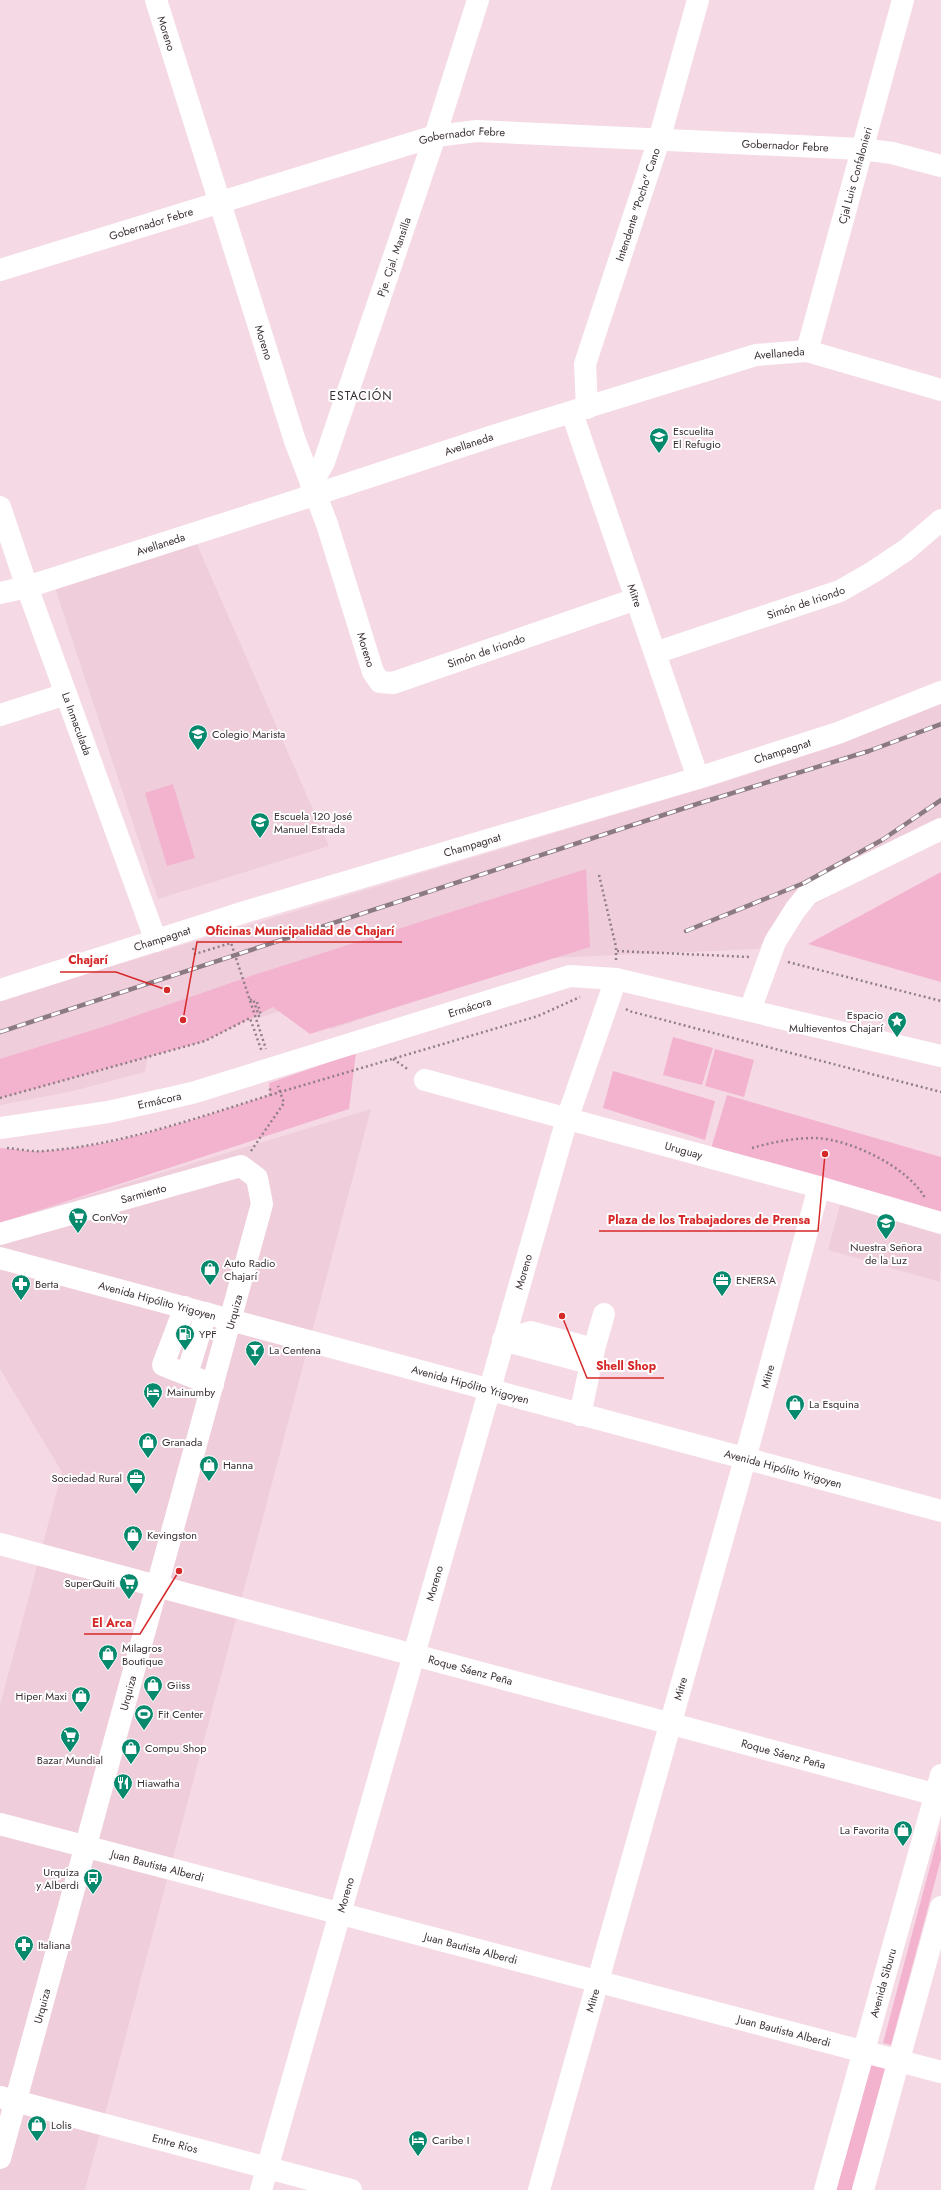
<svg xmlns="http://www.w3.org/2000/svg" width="941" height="2190" viewBox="0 0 941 2190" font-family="Jost,sans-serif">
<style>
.built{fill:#efcddb}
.green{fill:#f3b3ce}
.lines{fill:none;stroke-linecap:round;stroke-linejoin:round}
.path{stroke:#917f87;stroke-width:2.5;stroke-dasharray:2 3;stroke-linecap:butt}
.minor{stroke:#fff;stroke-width:22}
.major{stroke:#fff;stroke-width:22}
.rail-casing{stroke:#8b7a81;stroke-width:4.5}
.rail{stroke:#fff;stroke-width:3;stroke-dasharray:9;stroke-linecap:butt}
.labels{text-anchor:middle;stroke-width:4;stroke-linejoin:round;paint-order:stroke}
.street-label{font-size:11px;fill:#3a3034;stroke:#fff}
.poi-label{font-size:11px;fill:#3a3034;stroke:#fff;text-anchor:start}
.neighbourhood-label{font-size:12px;letter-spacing:1px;fill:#3a3034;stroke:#fff}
.leader{fill:none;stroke:#d62828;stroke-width:1.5}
.callout-dot{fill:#d62828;stroke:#fff;stroke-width:1.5}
.callout-label{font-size:12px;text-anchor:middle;font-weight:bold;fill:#d62828;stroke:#fff;stroke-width:4;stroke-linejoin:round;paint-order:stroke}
</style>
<rect width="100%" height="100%" fill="#f5dae5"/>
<path class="built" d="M195,540L329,846L158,899L55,588Z
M941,704V837L769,929L759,949L550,958L505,970L332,1029L299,1006L149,1049L145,1072L69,1092L0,1105V1000L724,782L825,749Z
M371,1109L85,2190H0V1705L62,1472L0,1369V1222Z
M841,1201L941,1229L940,1282L828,1250Z"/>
<path class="green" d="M173,784L195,858L167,866L145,793Z
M586,869L590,947L310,1034L273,1007L205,1041L0,1098V1059L109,1025L257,974Z
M941,872V982L808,944Z
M673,1037L713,1048L702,1085L663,1075Z
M715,1049L754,1060L744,1097L705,1086Z
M356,1053L349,1109L0,1223V1148C14,1149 29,1152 43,1151C115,1148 201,1117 270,1095L269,1083Z
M613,1071L715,1101L705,1140L603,1108Z
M727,1095L941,1157V1218L710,1152Z
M940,1829L941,1859L891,2045L883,2043Z
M870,2063L888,2068L853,2190H833Z"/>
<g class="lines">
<path class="path" d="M599,875L616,947V960
M193,948L195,954L231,943L266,1049
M617,951L750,957
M788,962L941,1001
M250,1000L253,999L259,1016L261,1015L256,999
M626,1009L629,1011L941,1092
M393,1059L409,1070
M270,1095L538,1016L580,997
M0,1098L205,1041L250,1018L262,1052
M7,1148C19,1149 32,1152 44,1151C121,1145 196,1118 270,1095V1088
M752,1148C773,1142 794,1138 815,1138C850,1139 908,1167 925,1198
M251,1151L284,1103L278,1086"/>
<g class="minor">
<path id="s1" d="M156,0L295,441L327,524L373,672L380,682L393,683L636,599"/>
<path id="s2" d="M0,270L435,136L477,131L861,149L892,153L941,166"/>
<path id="s3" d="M807,351L903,0"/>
<path id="s4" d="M587,408L585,364L659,140L698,0"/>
<path id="s5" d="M572,413L698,778"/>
<path id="s6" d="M311,485L324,462L435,136L478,0"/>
<path id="s7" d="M0,507L27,587L156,941"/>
<path id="s8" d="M0,593L27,587L314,495L493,436L756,355L807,351L941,390"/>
<path id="s9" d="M655,653L840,591L873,572L906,550L941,520"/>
<path d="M0,715L66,694"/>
<path id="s10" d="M0,990L248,911L698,778L838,733L941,692"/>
<path d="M750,1010L775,942L795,910L808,894L941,829"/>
<path id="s11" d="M425,1080L819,1187L941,1223"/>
<path id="s12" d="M0,1128L108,1112L192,1093L570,976L616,979L941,1056"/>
<path id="s13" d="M0,1234L241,1166L257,1178L262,1204L0,2158"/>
<path id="s14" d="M0,1258L941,1511"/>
<path d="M185,1307L163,1365L213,1385"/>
<path d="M503,1340L531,1332L594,1349L580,1415"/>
<path d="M503,1340L581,1361"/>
<path d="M594,1349L604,1314"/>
<path d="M187,1374L206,1313"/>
<path id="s15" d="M0,1544L941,1796"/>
<path id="s16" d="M0,1824L941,2072"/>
<path id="s17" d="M0,2097L351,2190"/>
<path id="s18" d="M261,2190L567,1119L616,979"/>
<path id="s19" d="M539,2190L745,1459L819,1187"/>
</g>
<g class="major">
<path id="s20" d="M825,2190L941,1775"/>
<path d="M863,2190L941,1907"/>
</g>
<defs>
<path id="rail" d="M686,931L804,883L882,840L941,800
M0,1032L697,804L869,751L941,724"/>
</defs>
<use href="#rail" class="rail-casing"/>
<use href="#rail" class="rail"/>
</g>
<defs>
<symbol id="school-pin" viewBox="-11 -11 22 30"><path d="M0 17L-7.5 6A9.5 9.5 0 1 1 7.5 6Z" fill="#07896d" stroke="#fff"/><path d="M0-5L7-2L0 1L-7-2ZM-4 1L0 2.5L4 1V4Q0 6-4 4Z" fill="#fff"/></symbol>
<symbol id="sight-pin" viewBox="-11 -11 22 30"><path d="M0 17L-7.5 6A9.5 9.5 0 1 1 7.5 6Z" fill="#07896d" stroke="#fff"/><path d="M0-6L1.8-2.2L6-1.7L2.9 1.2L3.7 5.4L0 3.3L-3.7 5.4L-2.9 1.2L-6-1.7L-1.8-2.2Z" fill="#fff"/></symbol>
<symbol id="supermarket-pin" viewBox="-11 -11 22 30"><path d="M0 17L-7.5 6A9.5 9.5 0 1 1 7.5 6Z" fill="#07896d" stroke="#fff"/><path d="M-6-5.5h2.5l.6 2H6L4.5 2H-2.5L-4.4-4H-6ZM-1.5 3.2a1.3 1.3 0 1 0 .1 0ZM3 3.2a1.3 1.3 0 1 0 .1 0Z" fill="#fff"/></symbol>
<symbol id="shop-pin" viewBox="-11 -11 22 30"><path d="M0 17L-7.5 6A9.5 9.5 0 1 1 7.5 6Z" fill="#07896d" stroke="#fff"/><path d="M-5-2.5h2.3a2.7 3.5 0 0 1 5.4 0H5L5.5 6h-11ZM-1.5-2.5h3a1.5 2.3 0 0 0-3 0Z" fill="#fff"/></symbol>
<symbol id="office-pin" viewBox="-11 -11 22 30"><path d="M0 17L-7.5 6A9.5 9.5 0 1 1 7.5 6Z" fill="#07896d" stroke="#fff"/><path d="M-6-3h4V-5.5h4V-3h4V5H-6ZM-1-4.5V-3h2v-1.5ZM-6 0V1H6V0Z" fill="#fff"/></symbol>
<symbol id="pharmacy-pin" viewBox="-11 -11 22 30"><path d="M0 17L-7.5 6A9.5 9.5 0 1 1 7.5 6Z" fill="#07896d" stroke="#fff"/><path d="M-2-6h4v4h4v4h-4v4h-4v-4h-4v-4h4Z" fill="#fff"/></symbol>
<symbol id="fuel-pin" viewBox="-11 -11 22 30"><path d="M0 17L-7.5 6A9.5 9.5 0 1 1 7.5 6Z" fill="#07896d" stroke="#fff"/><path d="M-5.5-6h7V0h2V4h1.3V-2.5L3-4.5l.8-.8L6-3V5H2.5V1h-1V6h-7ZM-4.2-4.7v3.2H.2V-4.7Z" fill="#fff"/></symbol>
<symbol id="bar-pin" viewBox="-11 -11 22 30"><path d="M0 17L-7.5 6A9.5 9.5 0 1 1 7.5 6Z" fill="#07896d" stroke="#fff"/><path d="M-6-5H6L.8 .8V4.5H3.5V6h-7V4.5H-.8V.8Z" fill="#fff"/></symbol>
<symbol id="hotel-pin" viewBox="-11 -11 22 30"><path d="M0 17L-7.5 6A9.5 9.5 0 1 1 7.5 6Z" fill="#07896d" stroke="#fff"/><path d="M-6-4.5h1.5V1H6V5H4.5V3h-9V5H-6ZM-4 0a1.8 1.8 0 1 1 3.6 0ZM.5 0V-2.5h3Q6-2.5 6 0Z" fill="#fff"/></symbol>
<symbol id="stadium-pin" viewBox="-11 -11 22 30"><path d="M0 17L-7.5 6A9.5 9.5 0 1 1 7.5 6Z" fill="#07896d" stroke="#fff"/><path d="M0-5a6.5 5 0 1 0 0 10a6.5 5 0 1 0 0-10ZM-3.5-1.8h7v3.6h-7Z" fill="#fff"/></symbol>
<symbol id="restaurant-pin" viewBox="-11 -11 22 30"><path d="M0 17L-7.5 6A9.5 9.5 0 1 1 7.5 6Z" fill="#07896d" stroke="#fff"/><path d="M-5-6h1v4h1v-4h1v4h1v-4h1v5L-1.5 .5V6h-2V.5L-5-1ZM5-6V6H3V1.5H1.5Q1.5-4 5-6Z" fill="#fff"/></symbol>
<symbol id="bus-pin" viewBox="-11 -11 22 30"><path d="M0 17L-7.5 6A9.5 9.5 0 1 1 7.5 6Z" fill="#07896d" stroke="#fff"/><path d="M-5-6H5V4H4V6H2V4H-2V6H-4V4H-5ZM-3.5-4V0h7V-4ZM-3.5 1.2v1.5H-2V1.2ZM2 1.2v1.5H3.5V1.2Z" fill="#fff"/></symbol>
</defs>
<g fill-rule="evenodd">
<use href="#school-pin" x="648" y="426" width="22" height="30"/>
<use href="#school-pin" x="187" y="723" width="22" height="30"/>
<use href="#school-pin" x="249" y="811" width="22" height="30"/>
<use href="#sight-pin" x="886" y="1010" width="22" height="30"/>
<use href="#supermarket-pin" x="67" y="1206" width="22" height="30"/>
<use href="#school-pin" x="875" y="1212" width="22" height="30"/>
<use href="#shop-pin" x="199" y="1258" width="22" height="30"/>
<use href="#office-pin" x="711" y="1269" width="22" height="30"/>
<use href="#pharmacy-pin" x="10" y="1273" width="22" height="30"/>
<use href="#fuel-pin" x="174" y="1323" width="22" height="30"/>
<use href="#bar-pin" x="244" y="1339" width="22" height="30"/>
<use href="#hotel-pin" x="142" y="1381" width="22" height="30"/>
<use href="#shop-pin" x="784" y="1393" width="22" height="30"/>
<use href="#shop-pin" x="137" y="1431" width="22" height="30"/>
<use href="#shop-pin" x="198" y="1454" width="22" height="30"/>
<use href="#office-pin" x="125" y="1467" width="22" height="30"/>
<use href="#shop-pin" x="122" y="1524" width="22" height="30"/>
<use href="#supermarket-pin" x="118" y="1572" width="22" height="30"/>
<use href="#shop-pin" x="97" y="1643" width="22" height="30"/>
<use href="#shop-pin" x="142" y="1674" width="22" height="30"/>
<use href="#shop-pin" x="70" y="1685" width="22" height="30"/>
<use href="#stadium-pin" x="133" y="1703" width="22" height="30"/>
<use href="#supermarket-pin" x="59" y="1725" width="22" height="30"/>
<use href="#shop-pin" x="120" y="1737" width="22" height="30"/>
<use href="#restaurant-pin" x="112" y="1772" width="22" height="30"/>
<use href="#shop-pin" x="892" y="1819" width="22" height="30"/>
<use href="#bus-pin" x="82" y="1867" width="22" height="30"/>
<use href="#pharmacy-pin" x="13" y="1934" width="22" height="30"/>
<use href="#shop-pin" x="26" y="2114" width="22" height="30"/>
<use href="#hotel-pin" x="407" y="2129" width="22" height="30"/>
</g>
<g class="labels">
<g class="street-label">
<text dy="4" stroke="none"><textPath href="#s1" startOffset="35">Moreno</textPath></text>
<text dy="4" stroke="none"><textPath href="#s2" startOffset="482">Gobernador Febre</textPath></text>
<text dy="4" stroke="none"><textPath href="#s2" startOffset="806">Gobernador Febre</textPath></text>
<text dy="4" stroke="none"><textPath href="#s3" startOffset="182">Cjal Luis Confalonieri</textPath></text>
<text dy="4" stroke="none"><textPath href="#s4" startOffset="212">Intendente "Pocho" Cano</textPath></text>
<text dy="4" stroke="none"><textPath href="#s2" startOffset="158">Gobernador Febre</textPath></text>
<text dy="4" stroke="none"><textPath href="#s6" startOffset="243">Pje. Cjal. Mansilla</textPath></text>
<text dy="4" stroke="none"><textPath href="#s1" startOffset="359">Moreno</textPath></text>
<text dy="4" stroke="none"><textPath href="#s8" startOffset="816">Avellaneda</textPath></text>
<text dy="4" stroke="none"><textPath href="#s8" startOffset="492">Avellaneda</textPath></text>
<text dy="4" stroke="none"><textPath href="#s8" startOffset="168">Avellaneda</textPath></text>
<text dy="4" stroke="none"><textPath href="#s5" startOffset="193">Mitre</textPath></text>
<text dy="4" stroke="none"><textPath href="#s9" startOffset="159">Simón de Iriondo</textPath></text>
<text dy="4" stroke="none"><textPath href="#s1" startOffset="683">Moreno</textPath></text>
<text dy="4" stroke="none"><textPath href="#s1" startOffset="830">Simón de Iriondo</textPath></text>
<text dy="4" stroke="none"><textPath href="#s7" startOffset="230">La Inmaculada</textPath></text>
<text dy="4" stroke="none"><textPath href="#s10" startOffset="818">Champagnat</textPath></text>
<text dy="4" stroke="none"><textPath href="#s10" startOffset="494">Champagnat</textPath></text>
<text dy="4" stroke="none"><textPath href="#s10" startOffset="170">Champagnat</textPath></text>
<text dy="4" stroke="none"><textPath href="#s12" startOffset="486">Ermácora</textPath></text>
<text dy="4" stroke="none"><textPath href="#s12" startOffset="162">Ermácora</textPath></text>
<text dy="4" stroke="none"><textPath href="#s11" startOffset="268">Uruguay</textPath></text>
<text dy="4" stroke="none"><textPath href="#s13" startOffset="149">Sarmiento</textPath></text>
<text dy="4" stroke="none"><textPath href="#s18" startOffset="955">Moreno</textPath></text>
<text dy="4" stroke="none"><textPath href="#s14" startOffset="163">Avenida Hipólito Yrigoyen</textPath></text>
<text transform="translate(234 1312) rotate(-75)" y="4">Urquiza</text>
<text dy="4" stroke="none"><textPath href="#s19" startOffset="845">Mitre</textPath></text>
<text dy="4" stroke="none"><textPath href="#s14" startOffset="487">Avenida Hipólito Yrigoyen</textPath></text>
<text dy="4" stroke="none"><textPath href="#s14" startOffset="811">Avenida Hipólito Yrigoyen</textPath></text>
<text dy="4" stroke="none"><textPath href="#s18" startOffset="631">Moreno</textPath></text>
<text dy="4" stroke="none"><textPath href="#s15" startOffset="487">Roque Sáenz Peña</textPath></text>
<text dy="4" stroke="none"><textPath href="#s19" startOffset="521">Mitre</textPath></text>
<text transform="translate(128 1693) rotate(-75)" y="4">Urquiza</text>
<text dy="4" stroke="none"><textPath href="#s15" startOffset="811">Roque Sáenz Peña</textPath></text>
<text dy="4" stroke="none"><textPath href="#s16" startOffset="163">Juan Bautista Alberdi</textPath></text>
<text dy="4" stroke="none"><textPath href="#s18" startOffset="307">Moreno</textPath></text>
<text dy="4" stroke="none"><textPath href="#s16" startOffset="487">Juan Bautista Alberdi</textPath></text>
<text dy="4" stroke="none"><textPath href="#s20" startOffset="215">Avenida Siburu</textPath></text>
<text dy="4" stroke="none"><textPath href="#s19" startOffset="197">Mitre</textPath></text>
<text transform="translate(42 2006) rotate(-75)" y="4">Urquiza</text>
<text dy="4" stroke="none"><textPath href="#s16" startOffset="811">Juan Bautista Alberdi</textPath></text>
<text dy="4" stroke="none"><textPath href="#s17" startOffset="181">Entre Ríos</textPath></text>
</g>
<g class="poi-label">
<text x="673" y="435">Escuelita<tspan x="673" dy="13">El Refugio</tspan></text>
<text x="212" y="738">Colegio Marista</text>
<text x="274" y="820">Escuela 120 José<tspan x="274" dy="13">Manuel Estrada</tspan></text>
<text x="883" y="1019" text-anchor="end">Espacio<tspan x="883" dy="13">Multieventos Chajarí</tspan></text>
<text x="92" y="1221">ConVoy</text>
<text x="886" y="1251" text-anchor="middle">Nuestra Señora<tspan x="886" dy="13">de la Luz</tspan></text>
<text x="224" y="1267">Auto Radio<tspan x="224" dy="13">Chajarí</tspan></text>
<text x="736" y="1284">ENERSA</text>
<text x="35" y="1288">Berta</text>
<text x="199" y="1338">YPF</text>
<text x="269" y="1354">La Centena</text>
<text x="167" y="1396">Mainumby</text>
<text x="809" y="1408">La Esquina</text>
<text x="162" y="1446">Granada</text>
<text x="223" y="1469">Hanna</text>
<text x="122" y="1482" text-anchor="end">Sociedad Rural</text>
<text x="147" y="1539">Kevingston</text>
<text x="115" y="1587" text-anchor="end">SuperQuiti</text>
<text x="122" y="1652">Milagros<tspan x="122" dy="13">Boutique</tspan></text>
<text x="167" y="1689">Giiss</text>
<text x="67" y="1700" text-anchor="end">Hiper Maxi</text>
<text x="158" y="1718">Fit Center</text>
<text x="145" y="1752">Compu Shop</text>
<text x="70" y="1764" text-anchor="middle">Bazar Mundial</text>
<text x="137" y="1787">Hiawatha</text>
<text x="889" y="1834" text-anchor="end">La Favorita</text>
<text x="79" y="1876" text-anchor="end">Urquiza<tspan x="79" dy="13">y Alberdi</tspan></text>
<text x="38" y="1949">Italiana</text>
<text x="51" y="2129">Lolis</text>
<text x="432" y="2144">Caribe I</text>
</g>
<g class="neighbourhood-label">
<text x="361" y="400">ESTACIÓN</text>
</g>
</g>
<path class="leader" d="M183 1020L197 942H402M167 990L116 972H60M825 1154L818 1231H599M562 1316L587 1378H664M179 1571L140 1634H84"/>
<g class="callout-dot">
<circle cx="183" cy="1020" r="4"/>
<circle cx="167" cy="990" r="4"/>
<circle cx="825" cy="1154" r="4"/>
<circle cx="562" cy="1316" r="4"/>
<circle cx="179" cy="1571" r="4"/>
</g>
<g class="callout-label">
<text x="300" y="935">Oficinas Municipalidad de Chajarí</text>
<text x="88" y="964">Chajarí</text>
<text x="709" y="1224">Plaza de los Trabajadores de Prensa</text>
<text x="626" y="1370">Shell Shop</text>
<text x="112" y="1627">El Arca</text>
</g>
</svg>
